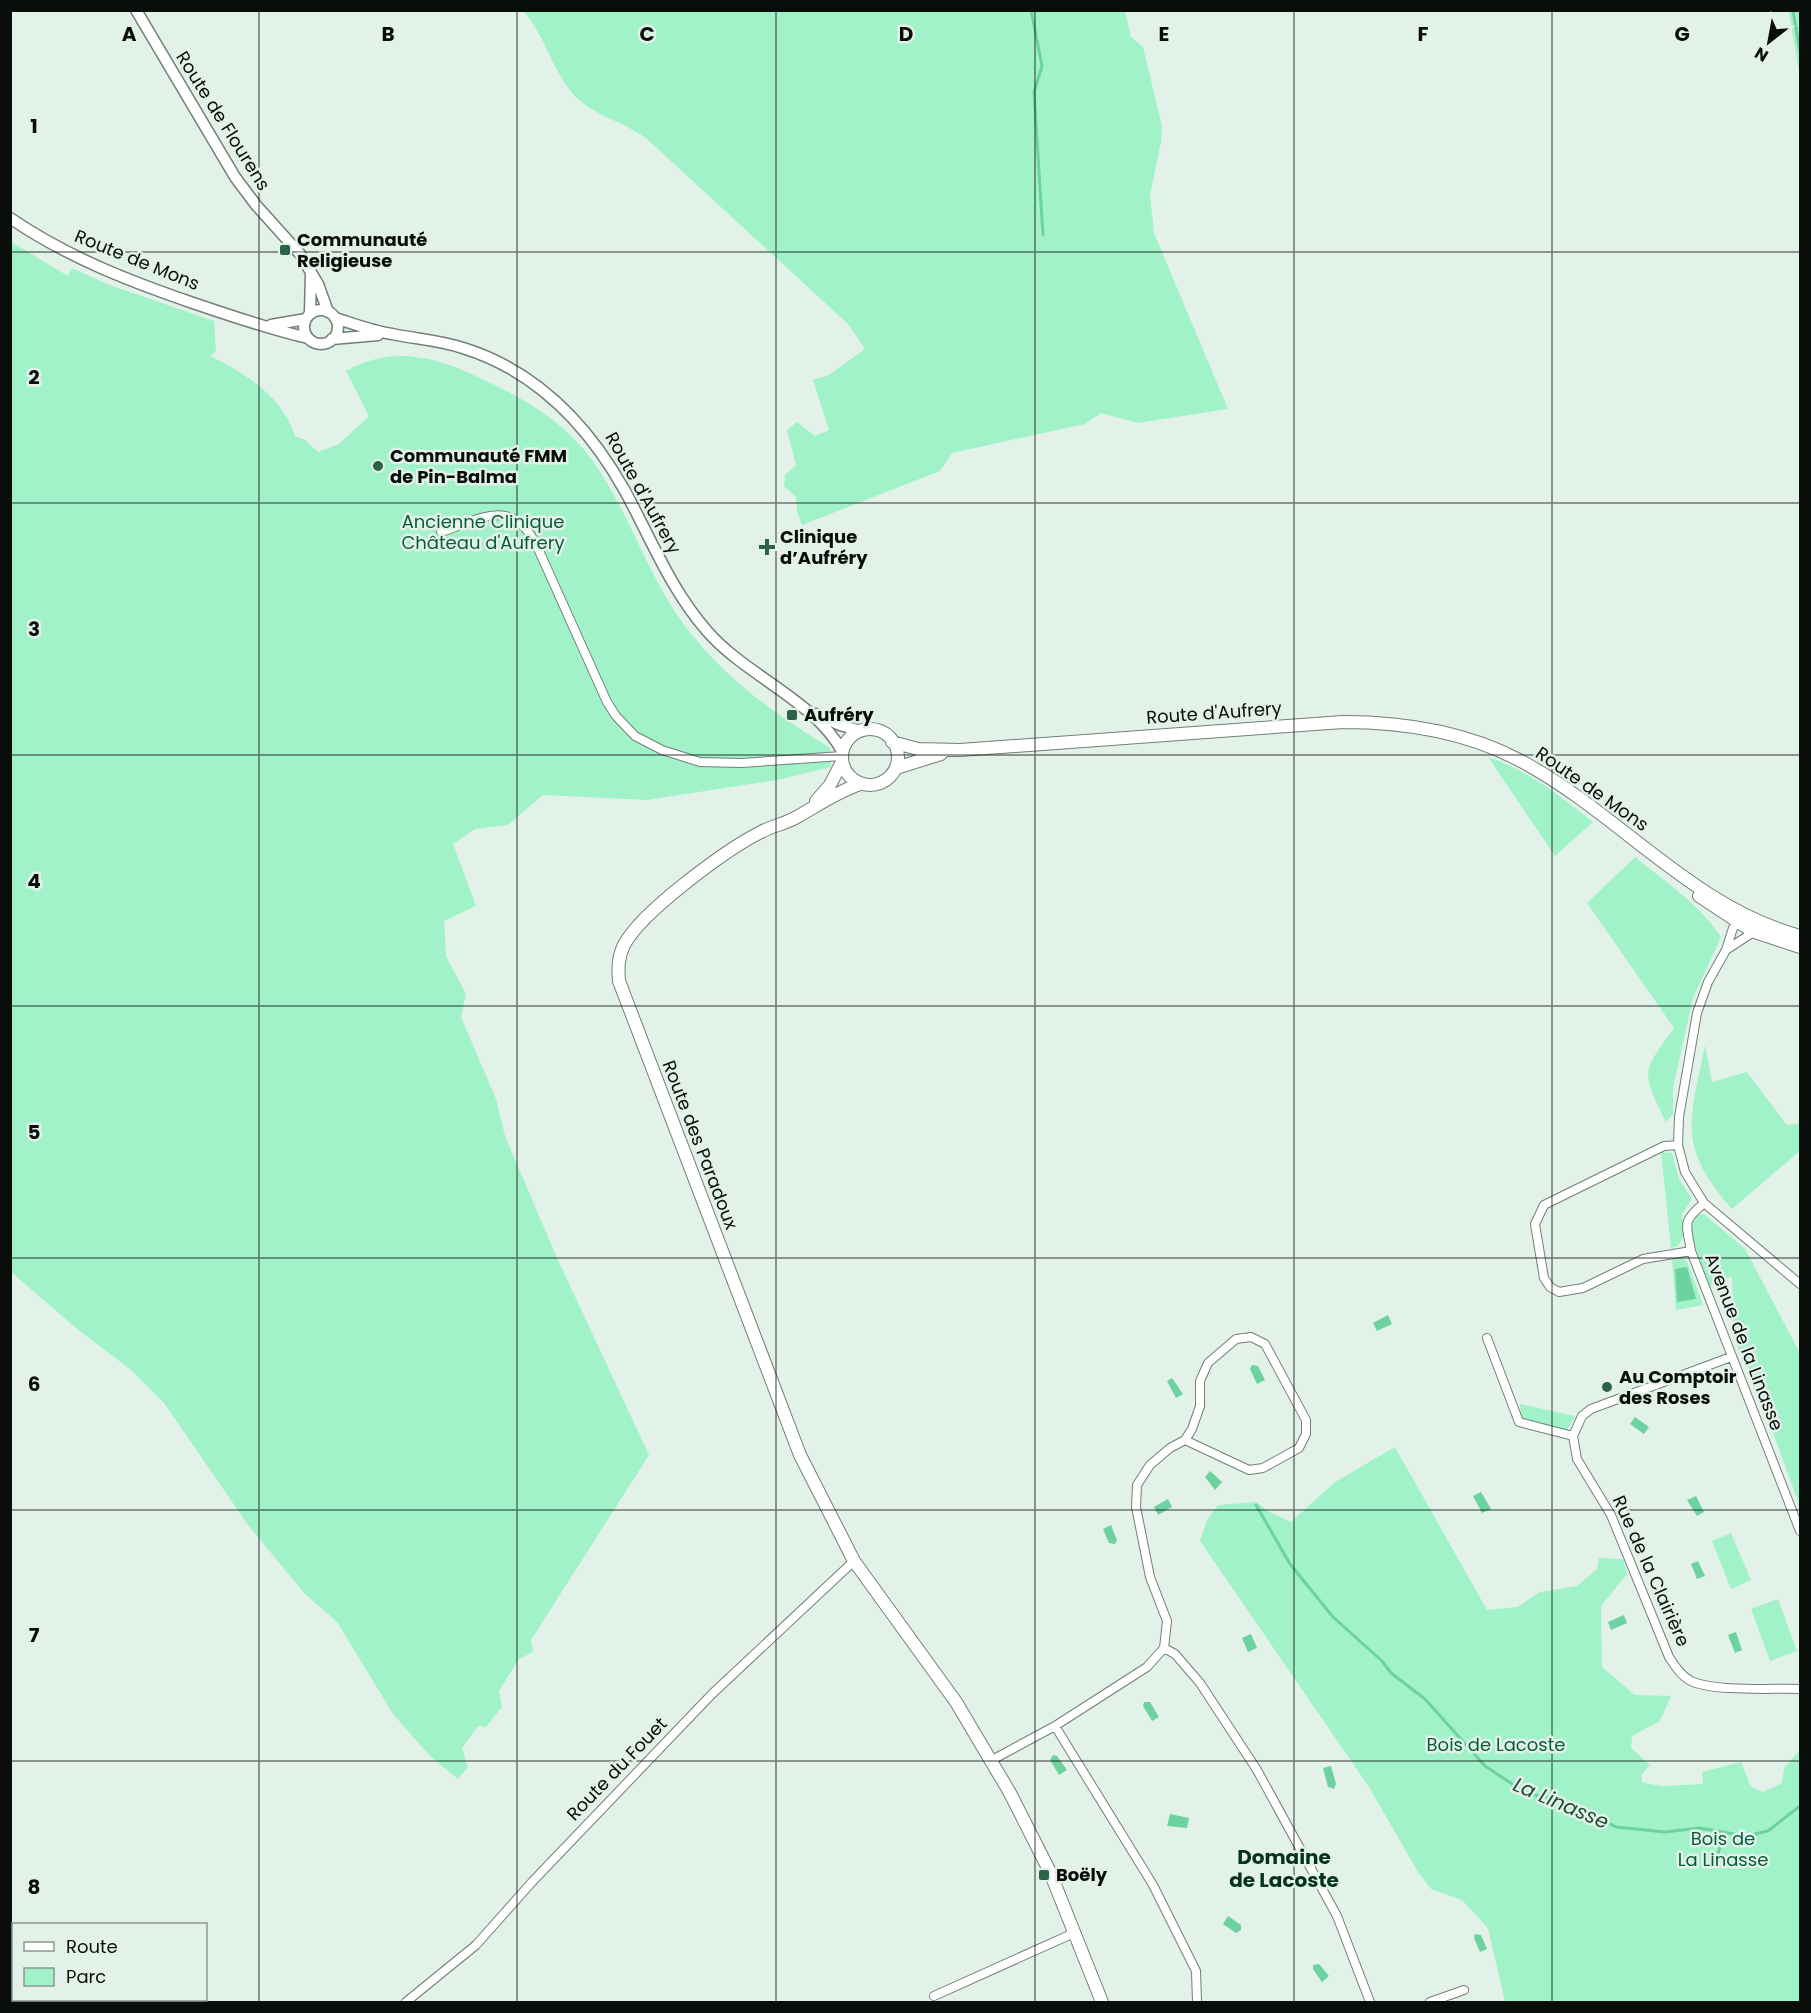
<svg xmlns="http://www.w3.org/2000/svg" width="1811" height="2013" viewBox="0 0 1811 2013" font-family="Poppins,sans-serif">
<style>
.green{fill:#a1f2c8}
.water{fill:#6bd2a0}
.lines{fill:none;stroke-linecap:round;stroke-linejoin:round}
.stream{stroke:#6bd2a0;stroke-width:3}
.minor-casing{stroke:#717f77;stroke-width:10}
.tertiary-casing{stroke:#717f77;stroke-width:13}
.secondary-casing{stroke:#717f77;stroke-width:14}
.minor{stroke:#fff;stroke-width:8}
.tertiary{stroke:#fff;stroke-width:10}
.secondary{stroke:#fff;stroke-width:12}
.grid{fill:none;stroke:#090e0b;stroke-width:1.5;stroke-opacity:0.55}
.poi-dot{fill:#2c6248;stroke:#e3f2e9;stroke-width:2}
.labels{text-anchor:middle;stroke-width:5;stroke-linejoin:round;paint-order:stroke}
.street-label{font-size:18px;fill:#090e0b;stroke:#e3f2e9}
.poi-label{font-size:18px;font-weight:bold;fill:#090e0b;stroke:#e3f2e9;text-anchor:start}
.park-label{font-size:18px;fill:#075c3c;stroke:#e3f2e9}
.water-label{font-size:20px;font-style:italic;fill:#1f4a36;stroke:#e3f2e9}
.neighbourhood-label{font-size:20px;font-weight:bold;fill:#03321f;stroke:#e3f2e9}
.grid-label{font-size:20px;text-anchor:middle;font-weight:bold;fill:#090e0b;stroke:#e3f2e9;stroke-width:5;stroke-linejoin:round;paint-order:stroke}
</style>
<rect width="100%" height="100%" fill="#e3f2e9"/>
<path class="green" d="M523,11H1125L1131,37L1143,47L1162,126L1161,142L1150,195L1154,233L1228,409L1138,423L1101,413L1085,424L952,453L940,471L802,525L797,512L796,497L784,486L785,475L796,465L787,430L797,422L815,436L829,430L813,380L829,375L865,349L848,324L647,139C625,122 595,116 576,97C552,72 546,36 523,11Z
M1789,11H1800V79Z
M10,241L68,276L72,268L107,284L214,321L216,351L210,356C245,373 283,397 295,436L305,440L318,452L339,444L369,416L346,371C388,348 425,354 467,372C514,393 561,417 592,460C629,511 647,575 685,626C724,678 776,715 830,748L831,767L777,780L647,800L543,795L508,825L475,829L453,844L476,906L444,921L446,956L466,994L461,1017L496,1099L505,1136L557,1258L649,1455L531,1640L533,1652L519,1659L499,1691L502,1707L486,1727L478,1726L462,1748L468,1767L458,1779L430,1756L393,1714L337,1622L304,1593L248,1525L164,1403L131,1370L76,1328L11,1272Z
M1488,757C1529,771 1559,795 1593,822L1555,856Z
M1635,857C1666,882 1699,904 1721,937L1693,998L1673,1088V1114L1666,1122C1641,1071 1641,1074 1674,1028L1587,903Z
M1705,1045L1712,1082L1747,1072L1787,1125L1800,1123V1151L1732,1209C1676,1145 1690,1121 1705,1045Z
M1661,1152L1672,1153L1679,1179L1692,1199L1682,1214L1683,1237L1678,1246L1671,1248Z
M1704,1214L1745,1249L1800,1353V1507L1752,1375L1733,1338L1732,1277L1720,1279L1710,1287L1695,1246L1691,1225L1698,1215Z
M1680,1258L1687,1261L1703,1305L1676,1310L1672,1259Z
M1520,1404L1575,1416L1567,1430L1521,1420Z
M1395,1447L1487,1610L1517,1607L1540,1592L1577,1586L1597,1569L1599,1558L1623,1559L1627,1574L1601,1606L1602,1667L1635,1695L1671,1696L1660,1721L1632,1736L1631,1748L1650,1765L1641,1775L1643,1783L1663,1786L1703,1784L1702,1772L1741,1762L1751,1787L1763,1792L1782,1783L1784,1768L1800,1750V2002H1505L1488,1928L1462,1900L1431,1889L1418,1872L1369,1787L1200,1541L1207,1520L1218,1505L1256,1502L1268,1511L1291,1522L1335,1482Z
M1731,1533L1751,1580L1731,1589L1712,1541Z
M1778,1599L1797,1651L1770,1661L1751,1609Z"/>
<path class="water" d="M1687,1267L1696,1299L1677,1302L1675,1269Z
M1388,1315L1392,1324L1377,1331L1373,1323Z
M1252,1365L1258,1366L1265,1380L1257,1384L1250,1369Z
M1172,1378L1183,1394L1176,1398L1167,1381Z
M1635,1417L1649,1427L1644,1434L1630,1424Z
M1210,1471L1222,1482L1215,1490L1205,1477Z
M1481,1492L1491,1509L1482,1513L1473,1496Z
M1696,1496L1704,1512L1697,1516L1687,1500Z
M1168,1499L1172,1507L1158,1515L1154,1507Z
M1111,1525L1117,1540L1115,1544L1109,1543L1103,1529Z
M1698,1561L1705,1576L1697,1579L1691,1564Z
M1624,1615L1627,1623L1611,1630L1608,1622Z
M1736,1632L1742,1650L1735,1653L1728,1635Z
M1251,1634L1257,1648L1248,1652L1242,1638Z
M1144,1702H1150L1159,1717L1152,1721L1143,1706Z
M1053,1755L1057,1756L1067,1770L1059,1775L1050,1760Z
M1331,1766L1336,1784L1334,1789L1328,1787L1323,1768Z
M1170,1814L1189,1818L1187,1828L1167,1826Z
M1228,1916L1241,1925V1930L1236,1933L1223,1924Z
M1475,1934L1481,1935L1487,1949L1480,1952L1474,1938Z
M1319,1964L1329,1976L1322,1982L1313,1969V1965Z"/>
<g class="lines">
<path class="stream" d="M1031,10L1042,66L1034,92L1043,235
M1793,10L1800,52
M1256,1505L1290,1564L1333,1617L1382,1661L1391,1673L1425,1699L1485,1766L1526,1793L1570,1803L1616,1827L1665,1832L1699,1828L1746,1836L1768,1831L1800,1806
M1716,1861L1724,1832"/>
<defs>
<path id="minor" d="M441,532C481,519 511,497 536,544L607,702L616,716L635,736L662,750L700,762L741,763L842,756
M1741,920L1733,928L1726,950L1708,982L1697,1013L1679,1117L1678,1145L1685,1172L1704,1203L1800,1284
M1726,950L1749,935L1752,928
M1678,1145L1664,1146L1544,1205L1535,1224L1544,1278L1550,1287L1559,1292L1583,1288L1643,1259L1691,1251
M1704,1203C1682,1222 1686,1222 1691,1251L1800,1531
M1487,1338L1519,1422L1573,1436
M1731,1357L1591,1409L1582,1416L1573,1436L1577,1459L1611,1515L1669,1657C1675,1666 1681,1676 1691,1681C1715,1692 1772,1688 1800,1689
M1185,1440L1249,1470L1263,1468L1299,1448L1306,1434V1420L1265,1344L1251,1337L1236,1339L1208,1363L1200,1381V1406L1192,1429L1185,1440L1170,1448L1150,1465L1137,1485L1136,1507L1150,1577L1167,1621L1164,1648L1175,1654L1200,1683L1257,1770L1337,1916L1370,2002
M1055,1726L1153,1885L1196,1971L1197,2002
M992,1760L1055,1726L1147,1667L1164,1648
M934,1996L1074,1933
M406,2002L476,1945L532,1882L712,1694L854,1561
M1430,2002L1464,1990"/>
<path id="tertiary" d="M136,10L235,177L256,205L300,254L318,284L328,312
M10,218C67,257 129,281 193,303C231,316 269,329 308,338
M304 327a17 17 0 1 1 34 0a17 17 0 1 1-34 0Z
M310,313L311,273
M335,318C354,324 372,331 392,334C416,339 439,340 463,348C537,371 588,425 625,491C651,539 671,590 707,631C746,676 814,700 842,751
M271,325L306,319
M332,339L378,335
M816,714L840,725L861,731"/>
<path id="secondary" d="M842 757a28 28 0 1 1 56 0a28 28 0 1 1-56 0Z
M892,742L918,749L960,750L1343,722C1404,722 1464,731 1519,760C1618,812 1690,906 1800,936
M896,768L941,754
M860,784C836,792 817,806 795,818C784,824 772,826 761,832C727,849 641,912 624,945C618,957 618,968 619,981L800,1455L854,1561L956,1702L1010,1793L1050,1872L1102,2002
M816,801L830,785L842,762
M1699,896L1752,931L1800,947"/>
</defs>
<use href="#minor" class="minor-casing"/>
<use href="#tertiary" class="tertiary-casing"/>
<use href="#secondary" class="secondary-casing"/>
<use href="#minor" class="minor"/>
<use href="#tertiary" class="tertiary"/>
<use href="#secondary" class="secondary"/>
</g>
<path class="grid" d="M259,10V2002M517,10V2002M776,10V2002M1035,10V2002M1294,10V2002M1552,10V2002M10,252H1800M10,503H1800M10,755H1800M10,1006H1800M10,1258H1800M10,1510H1800M10,1761H1800"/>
<g class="poi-dot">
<rect x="279" y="244" width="12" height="12" rx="3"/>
<circle cx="378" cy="466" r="6"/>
<path d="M764 538h6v6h6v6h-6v6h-6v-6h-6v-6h6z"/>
<rect x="786" y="709" width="12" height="12" rx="3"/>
<circle cx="1607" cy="1387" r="6"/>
<rect x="1038" y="1869" width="12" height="12" rx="3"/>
</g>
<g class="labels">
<g class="street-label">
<text transform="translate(223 121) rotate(58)" y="6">Route de Flourens</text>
<text transform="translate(137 260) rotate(22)" y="6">Route de Mons</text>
<text transform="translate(643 493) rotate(61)" y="6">Route d'Aufrery</text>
<text transform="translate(1214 713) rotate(-4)" y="6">Route d'Aufrery</text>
<text transform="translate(1592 789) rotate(35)" y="6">Route de Mons</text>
<text transform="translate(700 1145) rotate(69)" y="6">Route des Paradoux</text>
<text transform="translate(1744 1342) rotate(69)" y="6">Avenue de la Linasse</text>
<text transform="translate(1651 1571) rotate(66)" y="6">Rue de la Clairière</text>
<text transform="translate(617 1769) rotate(-46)" y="6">Route du Fouet</text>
</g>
<g class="poi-label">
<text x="297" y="246">Communauté<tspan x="297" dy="21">Religieuse</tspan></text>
<text x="390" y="462">Communauté FMM<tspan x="390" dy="21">de Pin-Balma</tspan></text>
<text x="780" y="543">Clinique<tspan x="780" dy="21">d’Aufréry</tspan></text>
<text x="804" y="721">Aufréry</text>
<text x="1619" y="1383">Au Comptoir<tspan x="1619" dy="21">des Roses</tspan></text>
<text x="1056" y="1881">Boëly</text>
</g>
<g class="park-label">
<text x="483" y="528">Ancienne Clinique<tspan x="483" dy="21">Château d'Aufrery</tspan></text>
<text x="1496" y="1751">Bois de Lacoste</text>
<text x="1723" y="1845">Bois de<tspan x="1723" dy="21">La Linasse</tspan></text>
</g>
<g class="water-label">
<text transform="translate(1561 1803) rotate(23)" y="7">La Linasse</text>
</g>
<g class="neighbourhood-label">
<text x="1284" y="1864">Domaine<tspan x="1284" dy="23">de Lacoste</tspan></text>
</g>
</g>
<g class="grid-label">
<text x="129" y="41">A</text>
<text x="388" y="41">B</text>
<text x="647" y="41">C</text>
<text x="906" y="41">D</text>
<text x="1164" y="41">E</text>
<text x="1423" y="41">F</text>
<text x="1682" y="41">G</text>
<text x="34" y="133">1</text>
<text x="34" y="384">2</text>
<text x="34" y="636">3</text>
<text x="34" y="888">4</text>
<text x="34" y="1139">5</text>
<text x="34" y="1391">6</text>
<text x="34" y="1642">7</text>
<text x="34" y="1894">8</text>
</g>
<rect width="1811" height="2013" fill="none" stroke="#090e0b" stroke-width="24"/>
<rect x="12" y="1923" width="195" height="78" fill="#e3f2e9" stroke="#8c9790" stroke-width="1.5"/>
<rect x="24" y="1942" width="30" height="9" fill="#ffffff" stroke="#8c9790" stroke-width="1.5"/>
<text x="66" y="1953" font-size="18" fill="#090e0b">Route</text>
<rect x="24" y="1968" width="30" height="18" fill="#a1f2c8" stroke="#8c9790" stroke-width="1.5"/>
<text x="66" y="1983" font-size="18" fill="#090e0b">Parc</text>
<g transform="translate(1769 42) rotate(211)" stroke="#e3f2e9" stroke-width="4.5" paint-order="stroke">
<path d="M0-4.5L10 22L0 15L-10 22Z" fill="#090e0b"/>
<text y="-9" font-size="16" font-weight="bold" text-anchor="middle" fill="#090e0b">N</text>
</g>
</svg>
